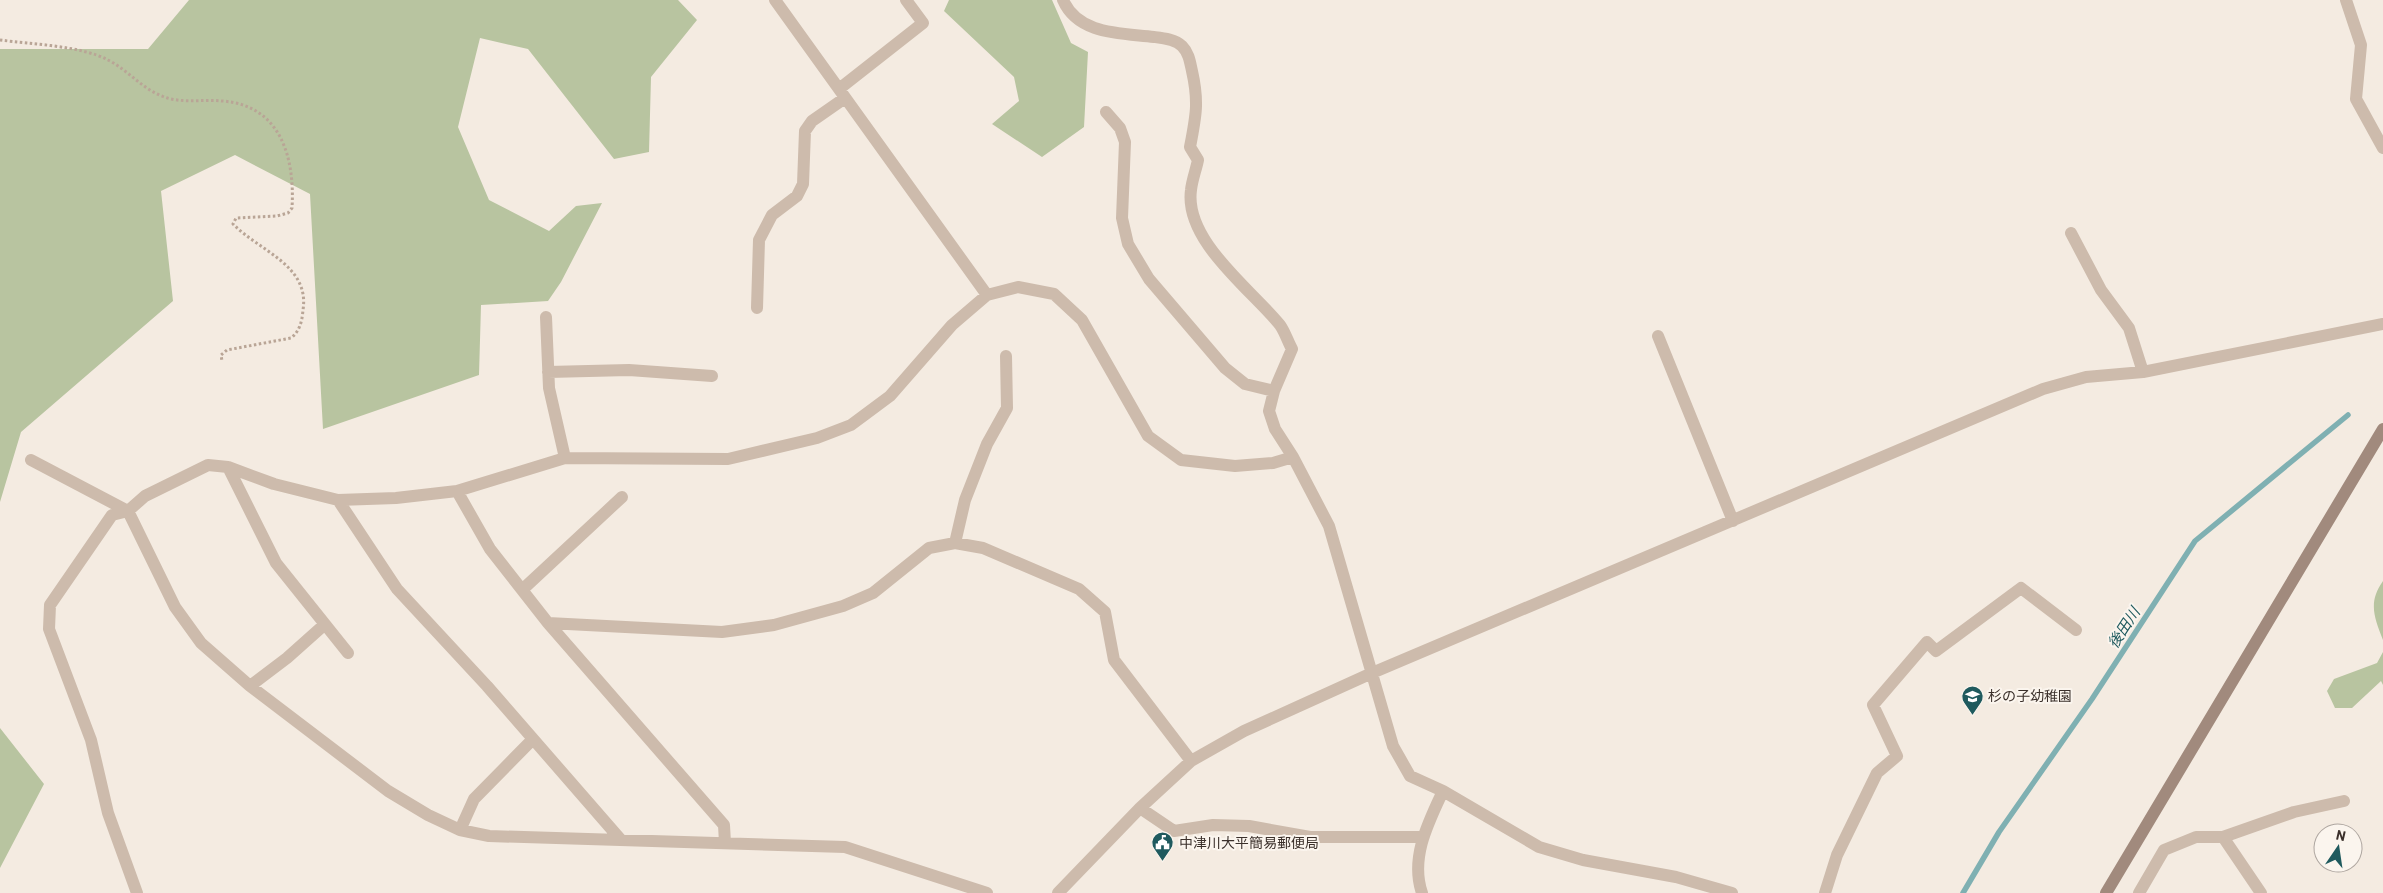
<svg xmlns="http://www.w3.org/2000/svg" width="2383" height="893" viewBox="0 0 2383 893" font-family="Barlow,'Noto Sans JP',sans-serif">
<style>
.green{fill:#b8c4a0}
.lines{fill:none;stroke-linecap:round;stroke-linejoin:round}
.stream{stroke:#7fb0b2;stroke-width:5.5}
.path{stroke:#b9a596;stroke-width:3;stroke-dasharray:2.5 2.5;stroke-linecap:butt}
.street{stroke:#cdbbac;stroke-width:12}
.secondary{stroke:#a18a7d;stroke-width:12}
.labels{text-anchor:middle;stroke-width:4;stroke-linejoin:round;paint-order:stroke}
.poi-label{font-size:14px;fill:#3b302b;stroke:#fbf5ee;text-anchor:start}
.water-label{font-size:15px;font-style:italic;fill:#1f5a5e;stroke:#fbf5ee}
</style>
<rect width="100%" height="100%" fill="#f4ebe1"/>
<path class="green" d="M189,0H678L697,20L651,77L649,152L614,159L528,49L480,38L458,127L489,200L549,231L576,206L602,203L561,282L548,301L481,305L479,375L323,429L310,194L235,155L161,191L173,301L21,432L0,502V49H148Z
M949,0H1052L1071,43L1088,52L1084,127L1042,157L992,124L1019,101L1014,77L944,11Z
M2383,581V640C2374,617 2368,602 2383,581Z
M2383,652V685L2381,681L2352,708H2335L2327,691L2334,679L2377,663Z
M0,728L44,784L0,868Z"/>
<g class="lines">
<path class="stream" d="M1963,893L1999,832L2092,699L2195,541L2348,415"/>
<path class="path" d="M0,40C31,44 82,46 108,60C128,70 141,88 162,96C180,104 203,99 222,101C281,105 295,158 292,208L288,213L277,216L236,218L233,224C259,251 310,265 303,310C302,321 300,331 291,338L227,350L221,355L222,361"/>
<path class="street" d="M775,0L987,295
M1063,0C1078,35 1121,33 1154,37C1163,38 1175,39 1182,46C1189,53 1190,62 1192,71C1199,102 1196,116 1190,147L1198,160C1196,170 1192,180 1191,190C1184,241 1252,290 1280,325C1285,332 1288,342 1292,349L1274,391L1269,411L1275,429L1293,457L1329,526L1393,746L1410,776L1443,791L1539,847L1583,860L1676,877L1732,893
M2346,0L2361,45L2356,99L2383,148
M839,89L923,23L906,0
M1106,112L1120,128L1125,142L1122,218L1128,244L1149,279L1225,368L1245,384L1274,391
M2071,233L2101,290L2129,328L2143,372
M757,308L759,240L772,215L797,196L803,184L805,131L812,121L845,98
M546,317L549,388L565,458
M1658,336L1733,521
M548,372L629,370L712,376
M31,460L128,511L175,607L201,643L250,686L388,791L428,815L460,830L489,836L845,847L987,893
M228,467L276,563L348,653
M457,491L490,549L548,623L724,825L725,843
M338,500L397,589L487,686L621,840
M955,543L965,500L987,444L1007,408L1006,356
M522,590L622,497
M548,623L722,632L774,625L843,606L873,593L929,548L955,543L983,548L1079,589L1105,612L1114,660L1191,761
M250,686L287,658L324,625
M1140,808L1174,831L1213,825L1249,826L1310,837H1422
M460,830L474,799L533,739
M2223,837L2261,893
M137,893L108,813L91,740L49,629L50,605L112,515L128,511L145,496L208,465L228,467L274,484L338,500L396,498L457,491L565,458L728,459L817,438L851,425L890,396L952,325L987,295L1018,287L1054,294L1082,320L1148,436L1181,460L1235,466L1273,463L1293,457
M1058,893L1140,808L1191,761L1244,731L1372,673L2043,389L2086,377L2143,372L2383,324
M1422,893C1410,858 1428,823 1443,791
M1825,893L1837,855L1877,773L1897,756L1873,705L1927,642L1936,651L2021,588L2076,630
M2139,893L2164,850L2196,837H2223L2294,812L2344,801"/>
<path class="secondary" d="M2106,893L2383,429"/>
</g>
<defs>
<symbol id="school-pin" viewBox="-11 -11 22 30"><path d="M0 17L-7.5 6A9.5 9.5 0 1 1 7.5 6Z" fill="#1f5a5e" stroke="#fbf5ee"/><path d="M0-5L7-2L0 1L-7-2ZM-4 1L0 2.5L4 1V4Q0 6-4 4Z" fill="#fff"/></symbol>
<symbol id="civic-pin" viewBox="-11 -11 22 30"><path d="M0 17L-7.5 6A9.5 9.5 0 1 1 7.5 6Z" fill="#1f5a5e" stroke="#fbf5ee"/><path d="M-.6-6.5H3V-4.5H.6V-3L4-1V1h2V6H-6V1h2V-1L-.6-3ZM-1.2 2.5V6h2.4V2.5Z" fill="#fff"/></symbol>
</defs>
<g fill-rule="evenodd">
<use href="#school-pin" x="1960" y="684" width="25" height="34"/>
<use href="#civic-pin" x="1150" y="830" width="25" height="34"/>
</g>
<g class="labels">
<g class="poi-label">
<text x="1988" y="701">杉の子幼稚園</text>
<text x="1179" y="848">中津川大平簡易郵便局</text>
</g>
<g class="water-label">
<text transform="translate(2124 628) rotate(-57)" y="5">後田川</text>
</g>
</g>
<g transform="translate(2338 848) rotate(13)"><circle r="24" fill="#fbf5ee" stroke="#aea6a0"/>
<path d="M0-4L9 19L0 12L-9 19Z" fill="#1f5a5e"/>
<text y="-8" font-size="14" font-weight="bold" text-anchor="middle" fill="#3b302b">N</text>
</g>
</svg>
